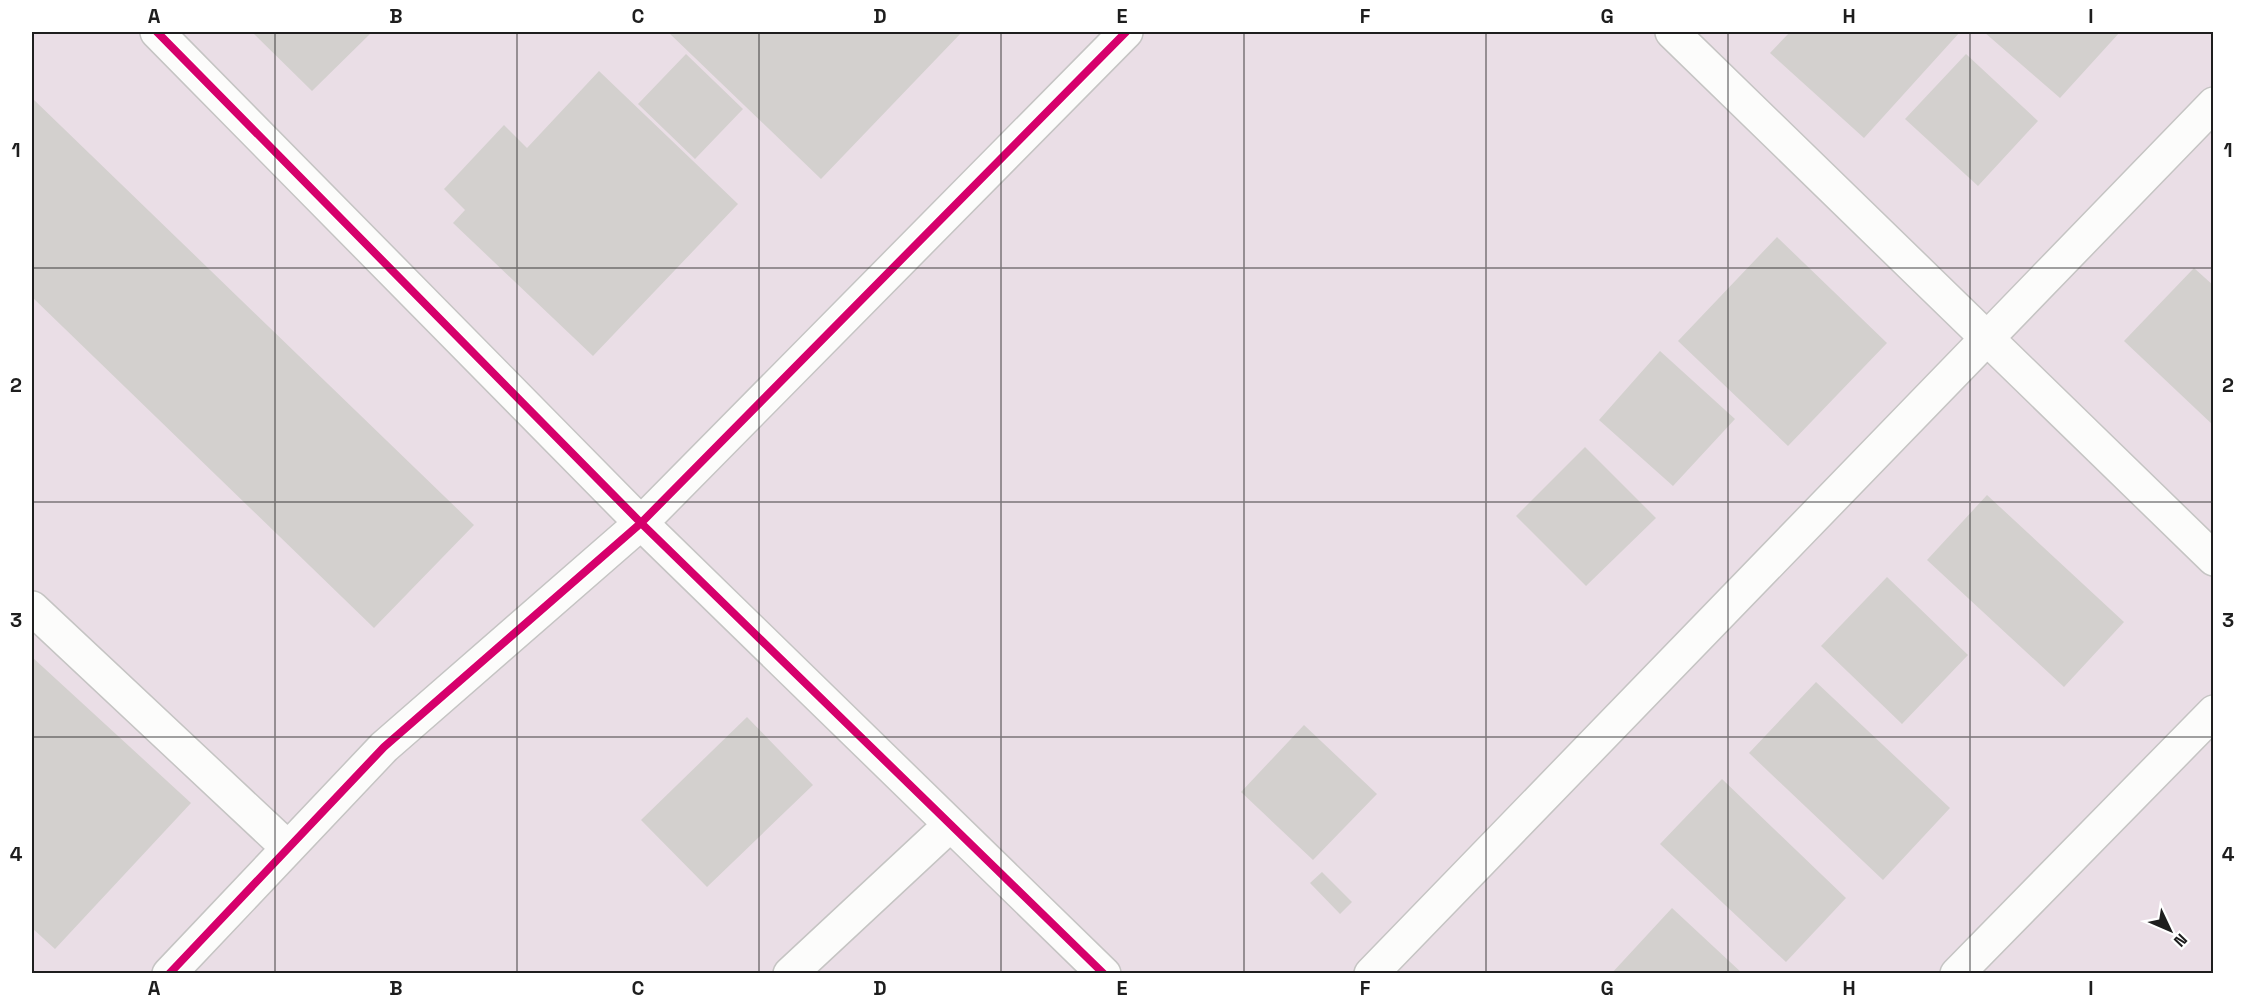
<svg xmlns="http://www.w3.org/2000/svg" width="2245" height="1005" viewBox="0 0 2245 1005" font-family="'Space Grotesk',sans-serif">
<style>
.industrial{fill:#eadee6}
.building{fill:#d3d0ce}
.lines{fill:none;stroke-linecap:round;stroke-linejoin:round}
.minor-casing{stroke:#c5c4c3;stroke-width:36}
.minor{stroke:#fcfcfb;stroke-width:33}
.cycleway-casing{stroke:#fff;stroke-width:11}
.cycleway{stroke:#d6006c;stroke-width:8}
.grid{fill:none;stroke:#1e1e1e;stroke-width:1.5;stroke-opacity:0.55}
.neatline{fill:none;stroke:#1e1e1e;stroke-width:2}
.grid-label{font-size:20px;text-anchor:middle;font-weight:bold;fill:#1e1e1e}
</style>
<rect width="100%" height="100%" fill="#eceae7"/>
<path class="industrial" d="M32,32H2213V973H32Z"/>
<path class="building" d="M252,32H372L312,91Z
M668,32H962L821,179Z
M1790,32H1960L1864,138L1770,53Z
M1984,32H2120L2060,98Z
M686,54L743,109L695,159L638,104Z
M1966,54L2038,121L1978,186L1905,119Z
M599,71L738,204L593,356L453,223L465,210L444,189L504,125L527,148Z
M32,98L474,525L374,628L32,297Z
M1777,237L1887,343L1788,446L1678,341Z
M2194,268L2214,286V426L2124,341Z
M1660,351L1735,419L1673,486L1599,420Z
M1585,447L1656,518L1586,586L1516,516Z
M1987,495L2124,622L2064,687L1927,560Z
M1887,577L1968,655L1902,724L1821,646Z
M32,657L191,803L55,949L32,928Z
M1816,682L1950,808L1883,880L1749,753Z
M747,717L813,785L707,887L641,820Z
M1304,725L1377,794L1313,860L1241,792Z
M1722,779L1846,898L1786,962L1660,844Z
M1322,872L1352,902L1340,914L1310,883Z
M1672,908L1743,974H1611Z"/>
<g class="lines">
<defs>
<path id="minor" d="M157,32L641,523L1104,974
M1672,32L2214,559
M32,608L288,848
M169,974L384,747L641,523L1126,32
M790,974L950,825
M1371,974L2214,104
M1957,974L2214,712"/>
</defs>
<use href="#minor" class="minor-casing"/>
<use href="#minor" class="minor"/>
<defs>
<path id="cycleway" d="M157,32L641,523L1104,974
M169,974L384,747L641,523L1126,32"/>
</defs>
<use href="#cycleway" class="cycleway-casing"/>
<use href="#cycleway" class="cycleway"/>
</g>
<path class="grid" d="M275,32V974M517,32V974M759,32V974M1001,32V974M1244,32V974M1486,32V974M1728,32V974M1970,32V974M32,268H2214M32,502H2214M32,737H2214"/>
<rect width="2245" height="1005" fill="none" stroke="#ffffff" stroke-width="66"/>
<g transform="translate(2170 930) rotate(134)" stroke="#ffffff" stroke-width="4.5" paint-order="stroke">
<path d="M0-4.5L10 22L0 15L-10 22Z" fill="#1e1e1e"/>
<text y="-9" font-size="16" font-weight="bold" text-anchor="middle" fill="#1e1e1e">N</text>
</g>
<rect x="33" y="33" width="2179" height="939" class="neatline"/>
<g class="grid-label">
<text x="154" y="23">A</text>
<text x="396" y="23">B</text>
<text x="638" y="23">C</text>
<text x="880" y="23">D</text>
<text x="1122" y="23">E</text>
<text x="1365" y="23">F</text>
<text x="1607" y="23">G</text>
<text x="1849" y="23">H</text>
<text x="2091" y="23">I</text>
<text x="16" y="157">1</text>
<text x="2228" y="157">1</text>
<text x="16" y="392">2</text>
<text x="2228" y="392">2</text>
<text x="16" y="627">3</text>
<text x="2228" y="627">3</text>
<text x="16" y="861">4</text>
<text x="2228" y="861">4</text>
<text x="154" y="995">A</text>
<text x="396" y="995">B</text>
<text x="638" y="995">C</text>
<text x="880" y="995">D</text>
<text x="1122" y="995">E</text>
<text x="1365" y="995">F</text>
<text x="1607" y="995">G</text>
<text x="1849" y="995">H</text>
<text x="2091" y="995">I</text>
</g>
</svg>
